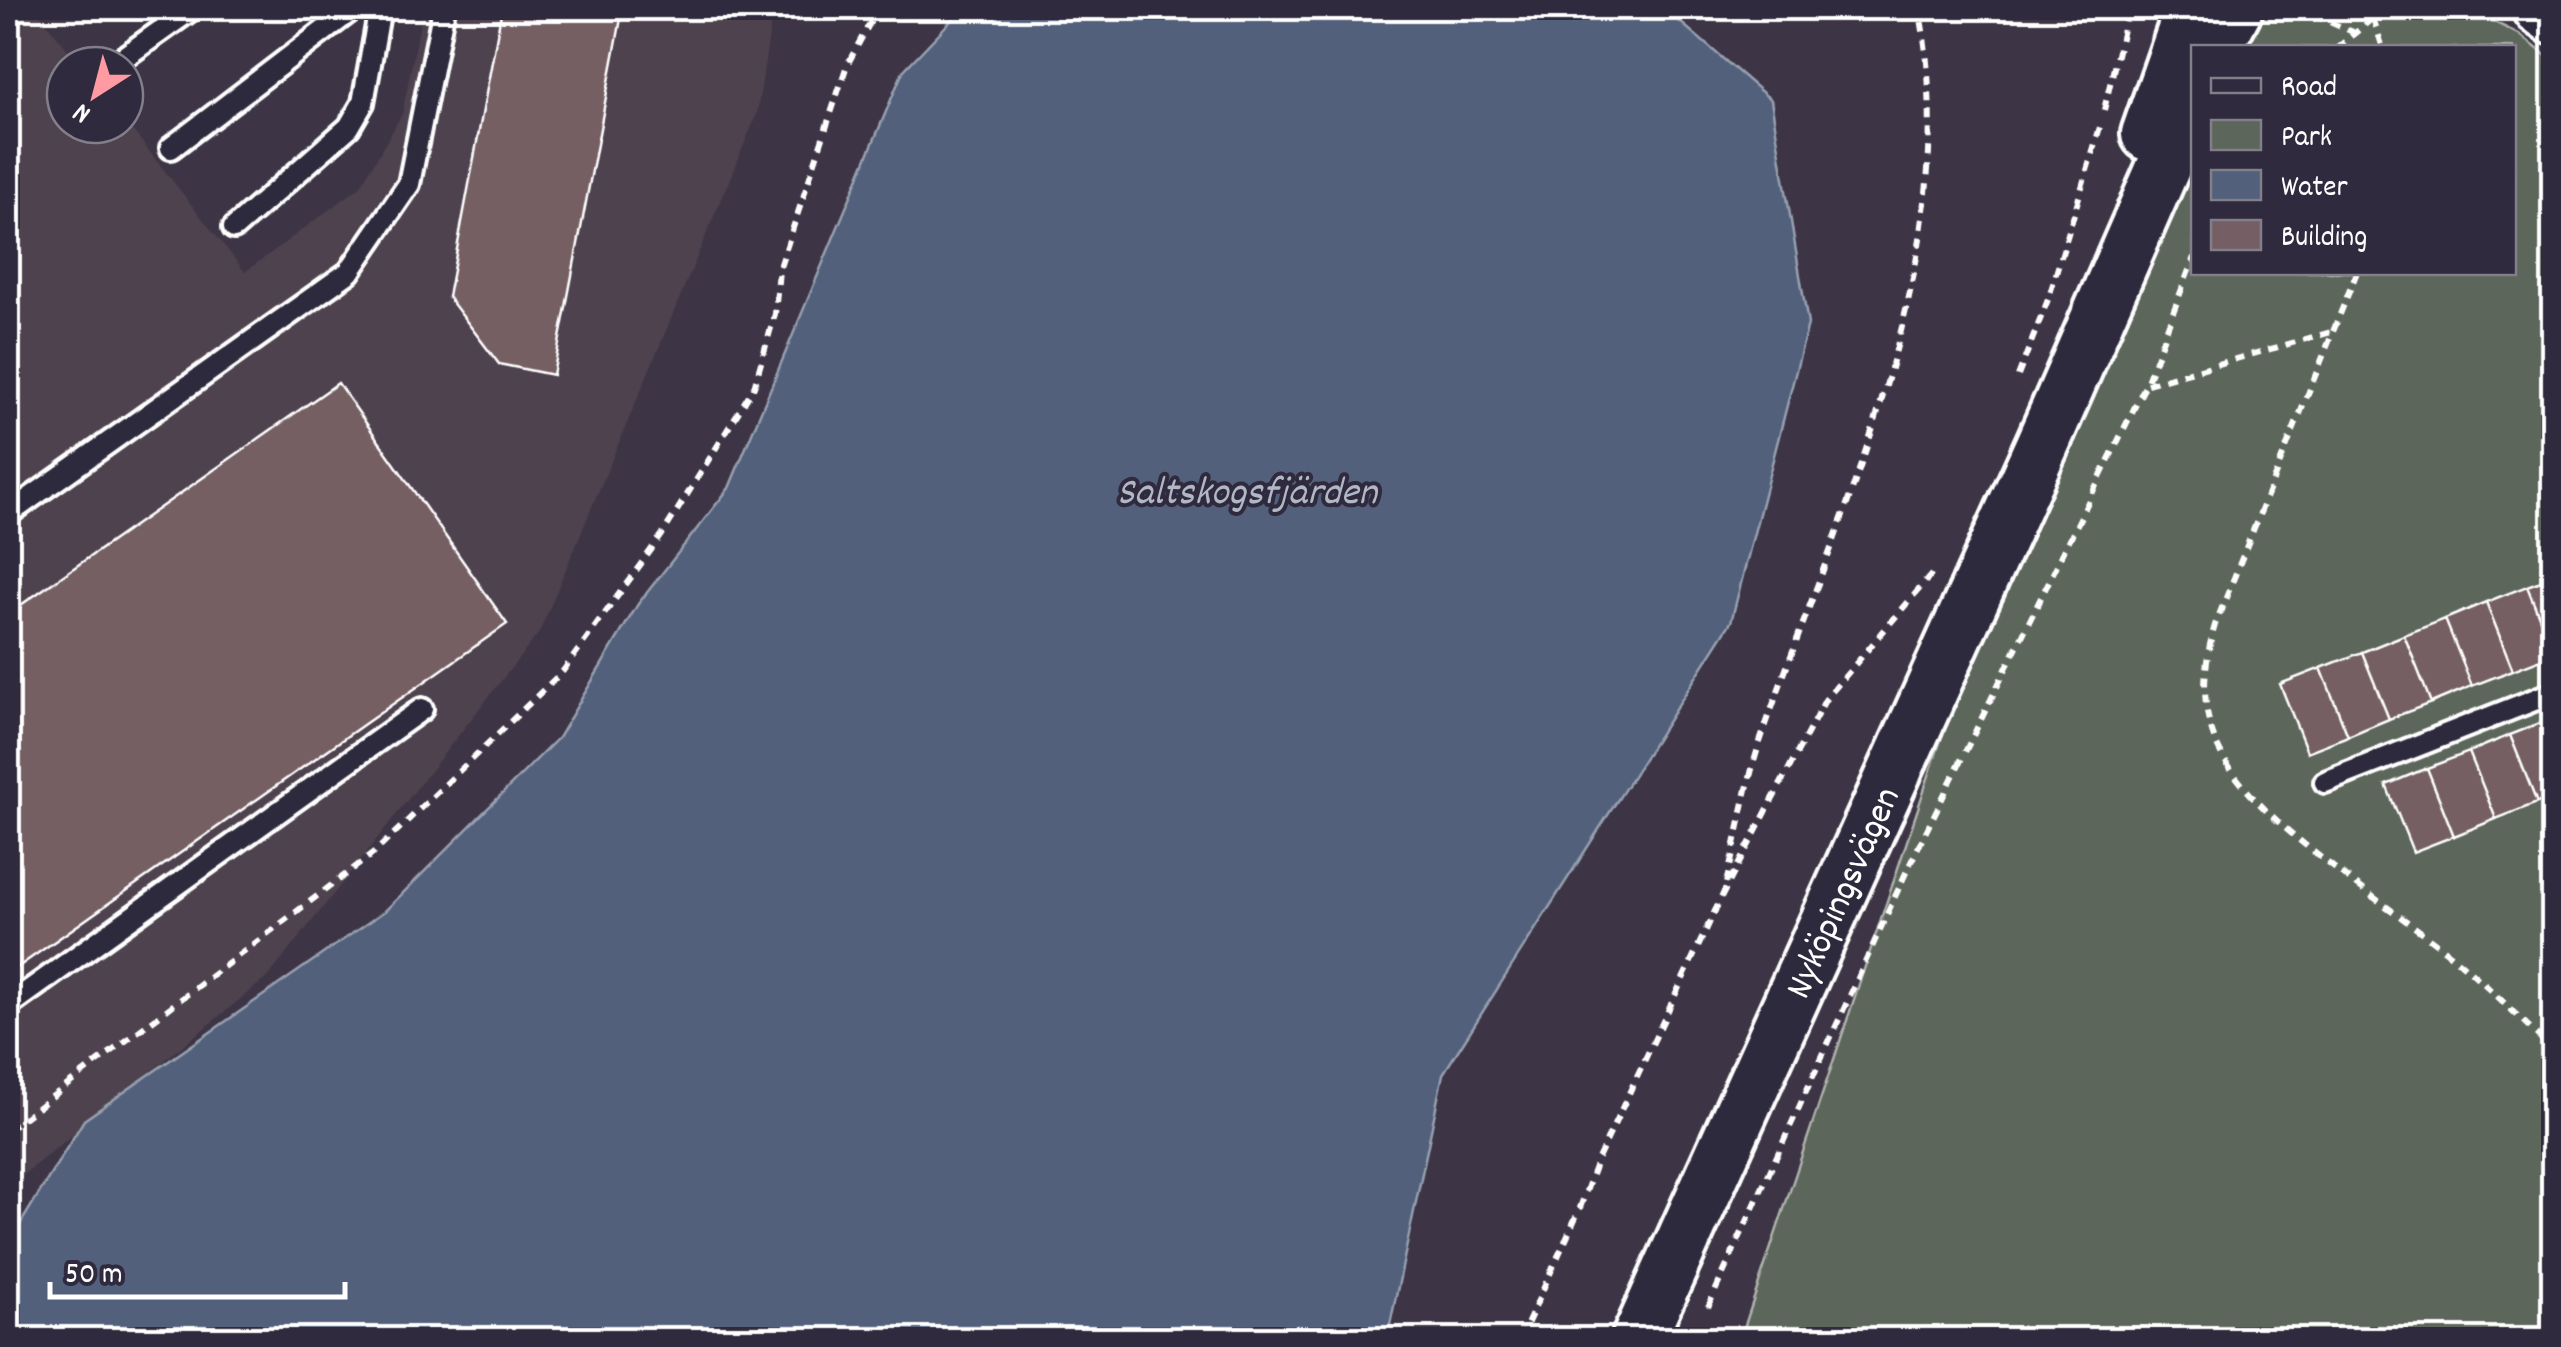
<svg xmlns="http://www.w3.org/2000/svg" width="2561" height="1347" viewBox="0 0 2561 1347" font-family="Dekko,sans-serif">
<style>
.built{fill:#4e424e}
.green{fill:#5c665a;stroke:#aeb2ac;stroke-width:2.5}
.water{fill:#52607b;stroke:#97a0b0;stroke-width:2.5}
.building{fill:#755f64;stroke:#fff;stroke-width:2.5}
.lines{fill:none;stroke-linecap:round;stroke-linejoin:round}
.lane-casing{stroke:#fff;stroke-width:28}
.secondary-casing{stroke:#fff;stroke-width:60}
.path{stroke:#fff;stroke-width:6;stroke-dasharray:10 8;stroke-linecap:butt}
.lane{stroke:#2f2a3d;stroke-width:20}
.secondary{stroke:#2f2a3d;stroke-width:52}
.labels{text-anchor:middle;stroke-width:8;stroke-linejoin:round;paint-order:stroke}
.street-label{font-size:38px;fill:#fff;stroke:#2f2a3d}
.water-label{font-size:40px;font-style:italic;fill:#b1b7c4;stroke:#2f2a3d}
</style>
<rect width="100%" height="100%" fill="#3d3545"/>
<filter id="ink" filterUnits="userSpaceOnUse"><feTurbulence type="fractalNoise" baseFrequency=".01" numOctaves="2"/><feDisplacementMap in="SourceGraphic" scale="20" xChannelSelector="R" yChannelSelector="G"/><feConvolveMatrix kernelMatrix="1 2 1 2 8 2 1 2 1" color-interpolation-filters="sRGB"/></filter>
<g filter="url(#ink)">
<path class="built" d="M8,8H35L80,65H65V125H125V121L245,272L360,187L402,114L423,8H773L757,114L539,633L269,976L8,1187Z"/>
<path class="green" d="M2264,8H2465L2519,34L2554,62L2553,1339L1740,1340L1978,629L2167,230L2193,159L2194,272H2514V48L2235,47L2243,25Z"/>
<path class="water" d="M963,8H1664L1771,100L1808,324L1731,622L1443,1074L1387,1339H8V1244L84,1120L386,910L558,738L638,604L729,488L903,71Z"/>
<path class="building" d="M502,8H623L553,375L499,364L448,297Z
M338,383L507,624L8,974V614Z
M2554,576V652L2527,586Z
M2527,586L2554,654L2513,670L2486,602Z
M2486,602L2513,670L2472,686L2445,619Z
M2445,619L2472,686L2431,703L2404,635Z
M2404,635L2431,703L2389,719L2362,652Z
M2362,652L2389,719L2348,736L2321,668Z
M2321,668L2348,736L2307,752L2280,684Z
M2551,719L2554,796L2537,803L2510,735Z
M2510,735L2537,803L2496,819L2469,752Z
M2469,752L2496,819L2454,836L2427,768Z
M2427,768L2454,836L2413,852L2386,785Z"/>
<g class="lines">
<defs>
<path id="lane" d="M113,65L193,8
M171,148L354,8
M234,228L349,127L363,103L380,8
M8,514L349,272L409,184L444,8
M2325,782L2554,692
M8,1006L422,709"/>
<g id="secondary">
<path d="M2540,8L2554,18"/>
<path d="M2215,48L2236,8"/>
<path d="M2148,134L2192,8"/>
<path id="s1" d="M1638,1340L2042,445L2194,97"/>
</g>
</defs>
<use href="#lane" class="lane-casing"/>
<use href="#secondary" class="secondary-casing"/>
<path class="path" d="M2297,8L2353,32
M2373,18L2383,48
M2337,48L2373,18L2377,8
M2104,110L2128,8
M2357,272L2215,625C2202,670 2199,714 2223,757C2262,827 2384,901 2447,952C2485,982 2519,1018 2554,1051
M2018,376L2049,297L2100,127
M2147,384L2331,332
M1726,883C1738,837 1745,787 1760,742C1838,514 1968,254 1919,8
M8,1130L374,853L563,671L662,535L754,387L775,314L779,270L847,65L878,8
M1708,1307L1909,866L2146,384L2194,257
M1520,1340L1580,1208L1597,1161L1723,894L1825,700L1932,574"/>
<use href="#lane" class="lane"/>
<use href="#secondary" class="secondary"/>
</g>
</g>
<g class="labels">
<g class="street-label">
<text dy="13" stroke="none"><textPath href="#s1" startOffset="492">Nyköpingsvägen</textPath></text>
</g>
<g class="water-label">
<text x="1247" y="503">Saltskogsfjärden</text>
</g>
</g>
<rect width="2561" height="1347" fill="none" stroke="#2f2a3d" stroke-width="40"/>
<rect x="20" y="20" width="2521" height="1307" fill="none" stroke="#fff" stroke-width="4" filter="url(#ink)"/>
<rect x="2191" y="45" width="325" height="230" fill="#2f2a3d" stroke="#827f8b" stroke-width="2.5"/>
<rect x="2211" y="78" width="50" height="15" fill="#2f2a3d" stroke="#827f8b" stroke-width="2.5"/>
<text x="2281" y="95" font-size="30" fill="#ffffff">Road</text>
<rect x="2211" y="120" width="50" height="30" fill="#5c665a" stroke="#827f8b" stroke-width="2.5"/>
<text x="2281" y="145" font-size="30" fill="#ffffff">Park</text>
<rect x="2211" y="170" width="50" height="30" fill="#52607b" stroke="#827f8b" stroke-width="2.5"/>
<text x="2281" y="195" font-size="30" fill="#ffffff">Water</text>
<rect x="2211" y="220" width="50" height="30" fill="#755f64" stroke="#827f8b" stroke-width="2.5"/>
<text x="2281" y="245" font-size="30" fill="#ffffff">Building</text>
<g transform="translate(95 95) rotate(216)"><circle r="48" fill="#2f2a3d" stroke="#827f8b" stroke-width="2.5"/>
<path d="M0-8L18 38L0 25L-18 38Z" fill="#ff9aa2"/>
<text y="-15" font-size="28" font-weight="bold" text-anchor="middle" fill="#ffffff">N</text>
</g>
<path d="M50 1282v15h295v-15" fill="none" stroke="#ffffff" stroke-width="5"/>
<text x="65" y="1282" font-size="30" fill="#ffffff" stroke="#2f2a3d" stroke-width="8" paint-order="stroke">50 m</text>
</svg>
